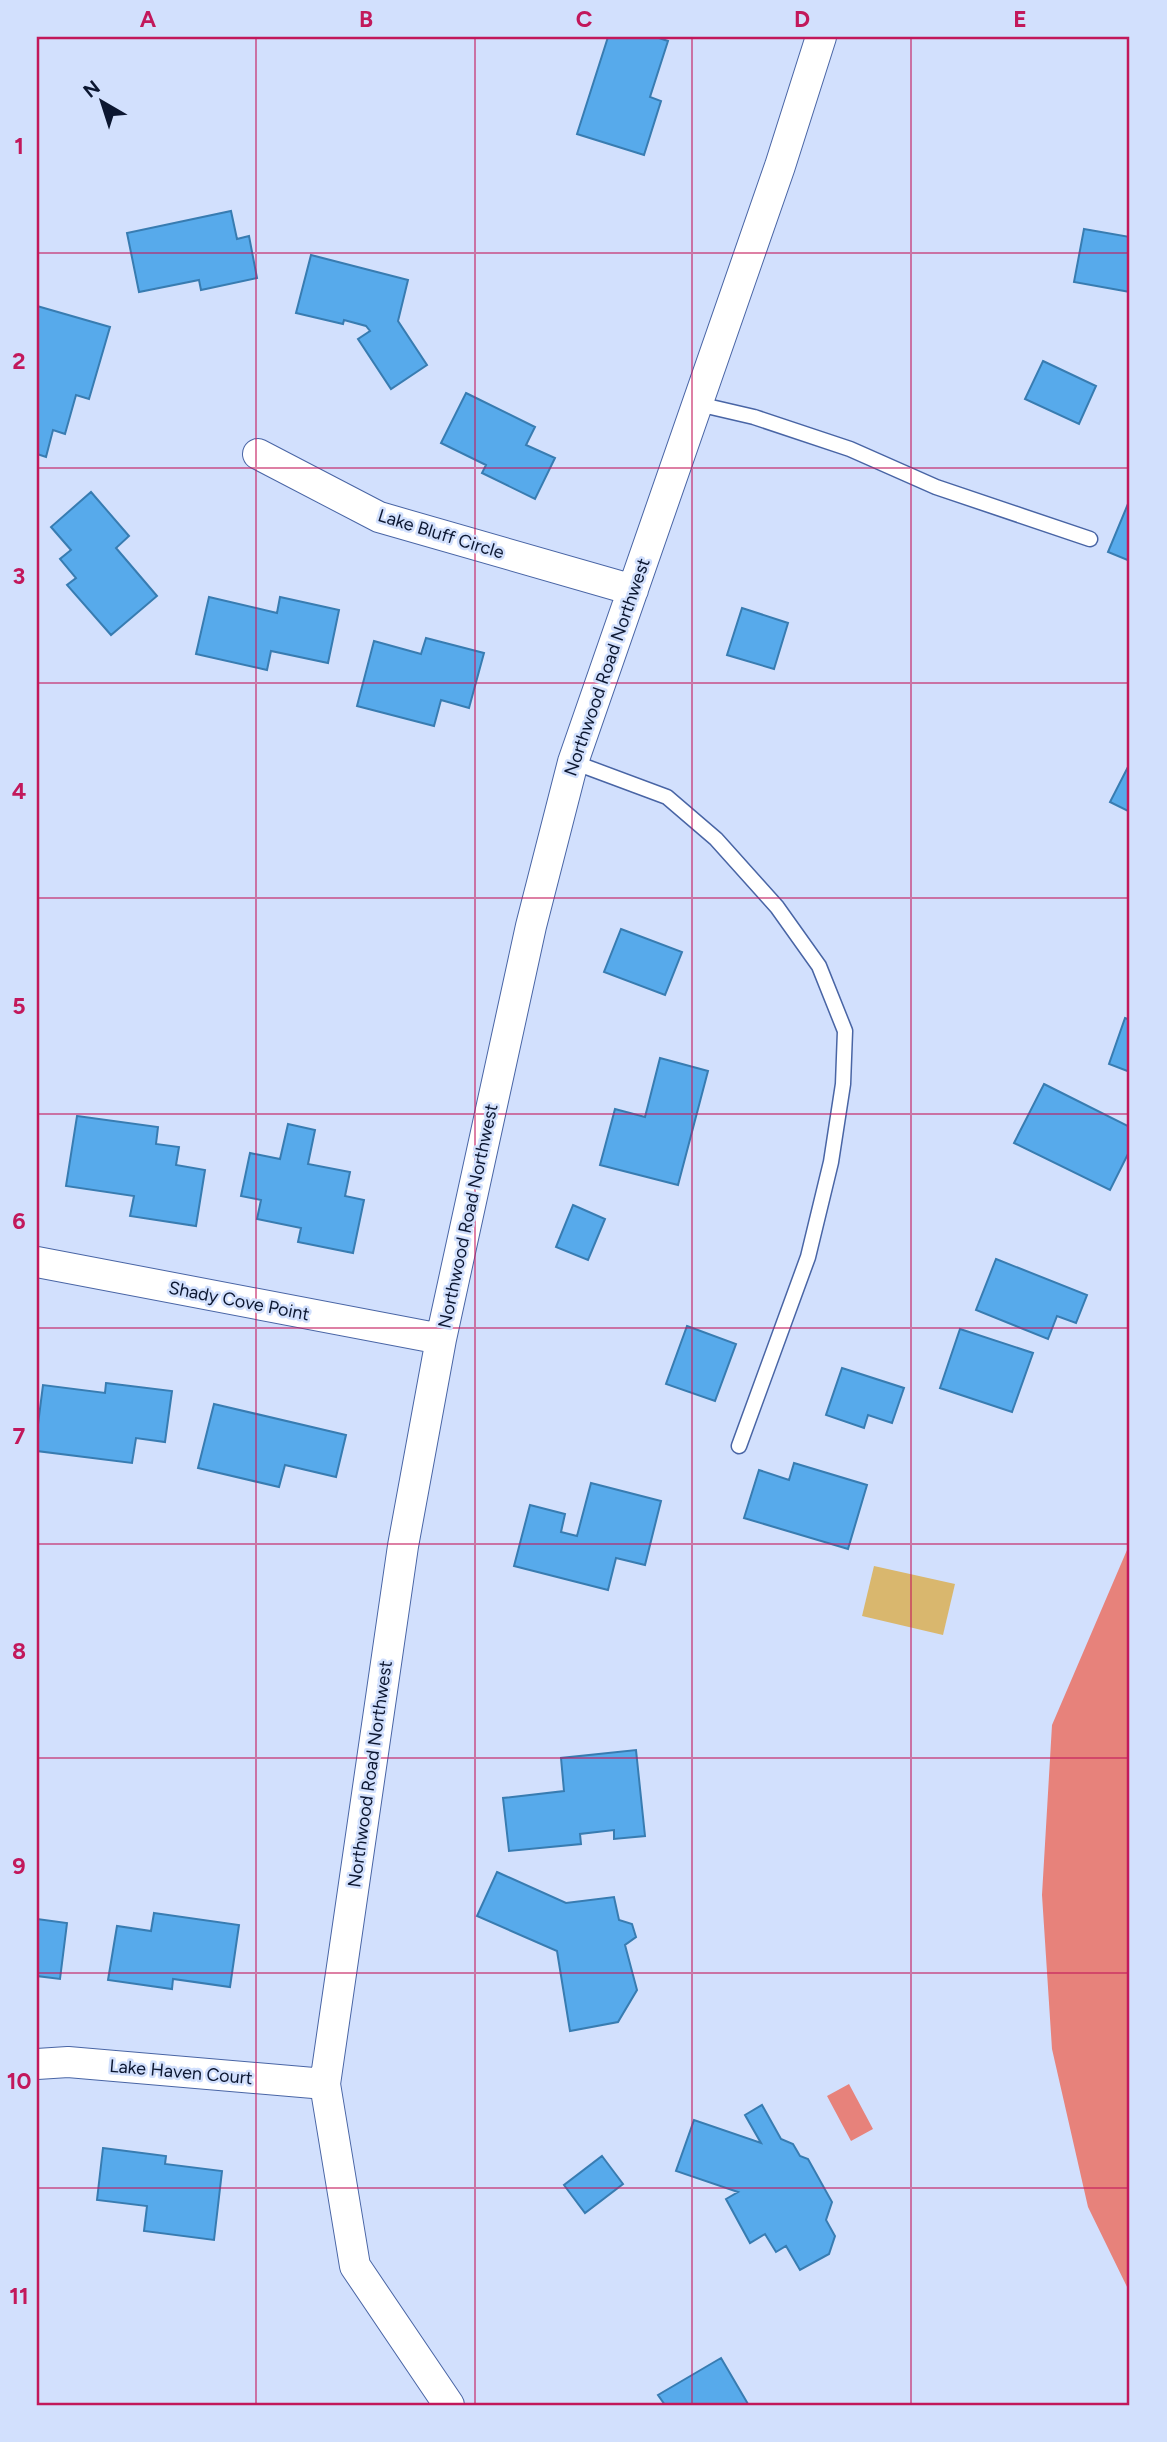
<svg xmlns="http://www.w3.org/2000/svg" width="1167" height="2442" viewBox="0 0 1167 2442" font-family="Figtree,sans-serif">
<style>
.pitch{fill:#d9b76e}
.water{fill:#e7827b}
.building{fill:#57aaeb;stroke:#387cb1;stroke-width:2}
.lines{fill:none;stroke-linecap:round;stroke-linejoin:round}
.service-casing{stroke:#4965a5;stroke-width:17}
.minor-casing{stroke:#4965a5;stroke-width:32}
.service{stroke:#fff;stroke-width:14}
.minor{stroke:#fff;stroke-width:30}
.grid{fill:none;stroke:#c2185b;stroke-width:2;stroke-opacity:0.55}
.labels{text-anchor:middle;stroke-width:5;stroke-linejoin:round;paint-order:stroke}
.street-label{font-size:18px;fill:#0c1731;stroke:#d2e0fd}
.neatline{fill:none;stroke:#c2185b;stroke-width:2.5}
.grid-label{font-size:23px;text-anchor:middle;font-weight:bold;fill:#c2185b}
</style>
<rect width="100%" height="100%" fill="#d2e0fd"/>
<path class="pitch" d="M874,1566L955,1584L943,1635L862,1616Z"/>
<path class="water" d="M1130,1543V2293L1088,2207L1052,2049L1042,1895L1052,1725Z
M849,2084L873,2129L851,2141L827,2096Z"/>
<path class="building" d="M608,37H656L668,41L650,97L661,101L644,155L577,134Z
M231,211L237,239L249,236L257,278L201,290L199,280L139,292L127,233Z
M1084,229L1130,237V292L1074,282Z
M311,255L408,280L398,321L427,365L391,389L358,339L370,331L366,326L344,320L343,324L296,313Z
M37,306L110,327L89,399L76,395L65,434L53,430L46,457L37,454Z
M1043,361L1096,386L1079,424L1025,399Z
M466,393L535,427L526,445L555,458L535,499L482,473L486,465L441,443Z
M91,492L129,536L116,548L157,596L111,635L67,585L76,578L60,559L71,550L51,527Z
M1130,499V561L1108,552Z
M209,597L277,613L280,597L339,610L328,663L271,651L267,670L196,654Z
M742,608L788,623L774,669L727,655Z
M426,638L484,653L469,708L441,700L434,726L357,706L374,641L421,654Z
M1130,763V812L1110,802Z
M621,929L682,952L665,995L604,972Z
M1125,1018L1130,1020V1072L1109,1064Z
M660,1058L708,1071L678,1185L600,1165L615,1109L645,1117Z
M1044,1084L1130,1127V1150L1110,1190L1014,1143Z
M77,1116L158,1127L156,1144L179,1147L176,1165L205,1170L196,1226L130,1216L134,1196L66,1186Z
M288,1124L315,1130L308,1164L350,1172L345,1196L364,1200L353,1253L298,1242L301,1228L257,1219L261,1200L241,1196L250,1153L280,1159Z
M573,1205L605,1219L588,1260L556,1247Z
M996,1259L1087,1295L1076,1323L1057,1316L1048,1339L976,1310Z
M687,1326L736,1344L715,1401L666,1384Z
M960,1329L1033,1353L1012,1412L940,1388Z
M842,1368L904,1388L892,1423L868,1415L864,1428L826,1415Z
M106,1383L172,1391L165,1442L136,1438L132,1463L37,1451V1432L43,1385L105,1393Z
M214,1404L346,1435L336,1477L285,1465L279,1487L198,1468Z
M794,1463L867,1485L848,1549L744,1518L759,1470L789,1480Z
M591,1483L661,1501L645,1565L616,1558L608,1590L514,1566L530,1505L565,1514L561,1532L577,1536Z
M636,1750L645,1836L614,1839V1830L580,1834L581,1844L509,1851L503,1798L564,1791L561,1758Z
M497,1872L566,1903L614,1897L619,1920L632,1924L636,1937L625,1945L637,1990L618,2022L570,2031L557,1951L477,1916Z
M154,1913L239,1925L230,1987L173,1979L172,1989L108,1980L117,1926L151,1931Z
M37,1919L67,1923L60,1979L37,1976Z
M762,2105L781,2139L793,2144L800,2156L808,2159L832,2202L826,2220L835,2236L829,2254L800,2270L786,2246L776,2252L765,2234L750,2243L726,2199L738,2192L676,2171L694,2120L761,2143L745,2115Z
M103,2148L166,2156L165,2164L222,2171L214,2240L144,2231L147,2206L97,2200Z
M602,2156L623,2184L585,2213L564,2185Z
M721,2358L748,2404L665,2405L658,2395Z"/>
<g class="lines">
<defs>
<path id="service" d="M698,404L754,417L850,449L936,487L1090,539
M573,762L667,797L716,839L777,907L819,966L845,1031L843,1084L831,1162L808,1257L739,1446"/>
<path id="minor" d="M258,454L379,517L633,590
M37,1262L441,1339
M37,2064L68,2062L325,2084
M449,2405L355,2266L325,2084L403,1546L441,1339L531,926L573,762L780,166L821,37"/>
</defs>
<use href="#service" class="service-casing"/>
<use href="#minor" class="minor-casing"/>
<use href="#service" class="service"/>
<use href="#minor" class="minor"/>
</g>
<path class="grid" d="M256,37V2405M475,37V2405M692,37V2405M911,37V2405M37,253H1130M37,468H1130M37,683H1130M37,898H1130M37,1114H1130M37,1328H1130M37,1544H1130M37,1758H1130M37,1973H1130M37,2188H1130"/>
<g class="labels">
<g class="street-label">
<text transform="translate(441 534) rotate(17)" y="6">Lake Bluff Circle</text>
<text transform="translate(607 667) rotate(-71)" y="6">Northwood Road Northwest</text>
<text transform="translate(468 1216) rotate(-78)" y="6">Northwood Road Northwest</text>
<text transform="translate(239 1301) rotate(11)" y="6">Shady Cove Point</text>
<text transform="translate(370 1774) rotate(-82)" y="6">Northwood Road Northwest</text>
<text transform="translate(181 2072) rotate(5)" y="6">Lake Haven Court</text>
</g>
</g>
<rect width="1167" height="2442" fill="none" stroke="#d2e0fd" stroke-width="77"/>
<g transform="translate(102 102) rotate(321)" stroke="#d2e0fd" stroke-width="5" paint-order="stroke">
<path d="M0-5L12 26L0 18L-12 26Z" fill="#0c1731"/>
<text y="-10" font-size="19" font-weight="bold" text-anchor="middle" fill="#0c1731">N</text>
</g>
<rect x="38" y="38" width="1090" height="2366" class="neatline"/>
<g class="grid-label">
<text x="148" y="27">A</text>
<text x="366" y="27">B</text>
<text x="584" y="27">C</text>
<text x="802" y="27">D</text>
<text x="1020" y="27">E</text>
<text x="19" y="154">1</text>
<text x="19" y="369">2</text>
<text x="19" y="584">3</text>
<text x="19" y="799">4</text>
<text x="19" y="1014">5</text>
<text x="19" y="1229">6</text>
<text x="19" y="1444">7</text>
<text x="19" y="1659">8</text>
<text x="19" y="1874">9</text>
<text x="19" y="2089">10</text>
<text x="19" y="2304">11</text>
</g>
</svg>
